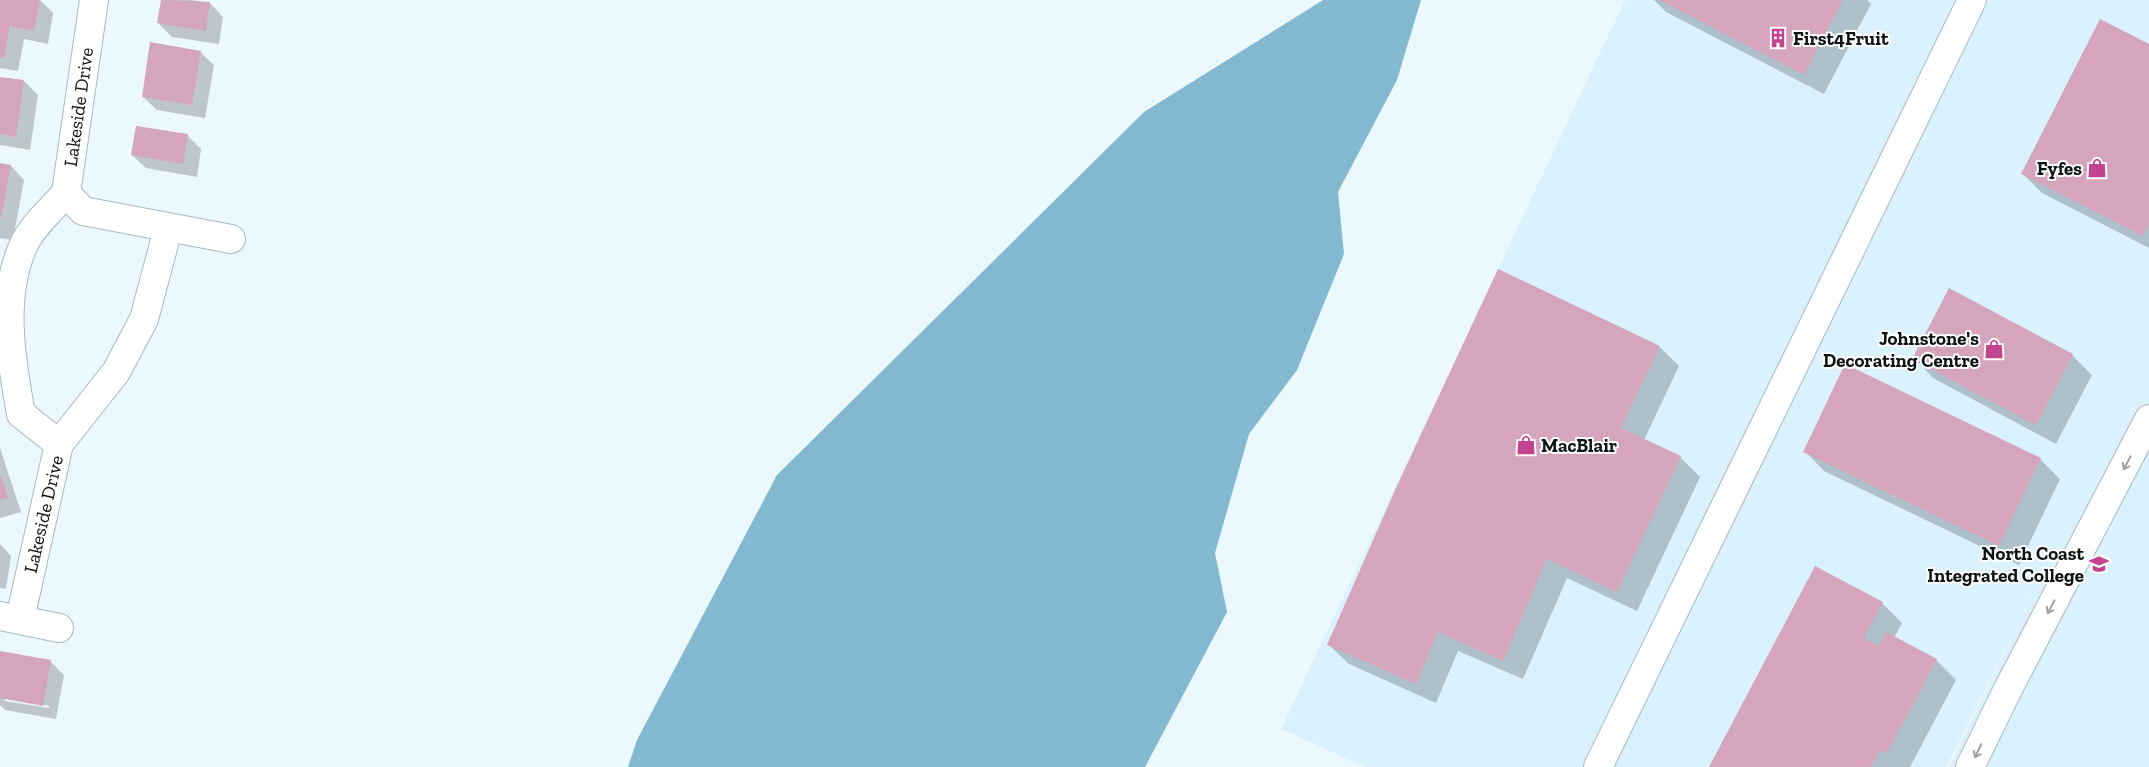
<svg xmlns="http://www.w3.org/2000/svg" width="2149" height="767" viewBox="0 0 2149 767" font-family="'Zilla Slab',serif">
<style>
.built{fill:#daf2fd}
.water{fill:#83b9d0}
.shadow{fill:#0003;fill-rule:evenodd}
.building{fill:#d5a4bd}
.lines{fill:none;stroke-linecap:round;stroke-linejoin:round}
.minor-casing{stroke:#a9b8bf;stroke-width:30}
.minor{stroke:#fff;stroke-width:28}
.oneway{stroke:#9ea0a1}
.labels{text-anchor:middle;stroke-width:4;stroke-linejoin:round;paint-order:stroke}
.poi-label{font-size:19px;font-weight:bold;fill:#0d1214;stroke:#fff;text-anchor:end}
.street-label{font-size:19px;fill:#0d1214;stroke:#fff}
</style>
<rect width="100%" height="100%" fill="#ebf8fe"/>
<path class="built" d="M1625,0H2149V767H1949L2037,586L1946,767H1365L1281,729Z"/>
<path class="water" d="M1323,0H1421L1397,80L1338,192L1344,254L1297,370L1249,434L1215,553L1227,612L1145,767H628L637,740L777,475L1144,112Z"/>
<path class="shadow" d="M0,0H40L53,13L48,44L24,39L18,71L0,68Z
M162,0H192L210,3L223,17L219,44L172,37L158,23Z
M1654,0H1867L1871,4L1824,94L1666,12Z
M2149,45V248L2042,193L2022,173Z
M200,52L214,65L205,118L157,110L143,97Z
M0,78L24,81L38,95L30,150L0,145Z
M187,135L201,149L197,177L146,168L132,155Z
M0,164L11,166L24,180L13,240L0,238Z
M1950,290L2072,355L2092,375L2056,444L1933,378L1914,358Z
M1660,347L1679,366L1644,440L1681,458L1700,477L1637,611L1567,578L1523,679L1458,651L1436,703L1349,664L1329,645Z
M0,448L21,512L0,518Z
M1805,451L2040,459L2060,479L2019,565L1824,471Z
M0,544L11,556L6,589L0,588Z
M1882,603L1902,623L1894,638L1936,660L1956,680L1910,767H1710Z
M0,653L50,661L64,675L56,719L5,710L0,705ZM5,698L49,706V708L5,701Z"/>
<path class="building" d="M0,0H40L34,31L10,26L4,58L0,57Z
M161,0L210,2L206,31L157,23Z
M1659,0H1843L1804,75Z
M2100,19L2149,44V224L2143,236L2021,174Z
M150,42L201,51L192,105L142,97Z
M0,77L24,80L16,137L0,134Z
M136,126L188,134L183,164L131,155Z
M0,163L11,165L1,218H0Z
M1498,269L1660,346L1621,428L1681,456L1617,592L1547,559L1503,661L1438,632L1416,684L1327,645L1396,488Z
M1949,288L2073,354L2036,425L1912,359Z
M1845,364L2041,458L1999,546L1803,452Z
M0,473L8,498L0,500Z
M1815,566L1883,602L1864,638L1879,646L1886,632L1937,659L1887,753L1880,750L1871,767H1709Z
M0,651L51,660L43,706L0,698Z"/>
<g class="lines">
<defs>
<path id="minor" d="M94,0L66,193L83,211L231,239
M59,444L21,414C11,359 0,296 24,244C33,225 52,209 66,193
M0,616L59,628
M20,619L59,444L116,372L144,319L168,229
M1598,767L1972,0
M1970,767L2008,689L2149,419"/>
</defs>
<use href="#minor" class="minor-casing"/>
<use href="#minor" class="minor"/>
</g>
<defs><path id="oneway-shaft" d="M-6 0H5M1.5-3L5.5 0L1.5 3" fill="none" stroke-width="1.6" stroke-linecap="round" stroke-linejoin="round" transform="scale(1.25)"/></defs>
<g class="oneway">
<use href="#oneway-shaft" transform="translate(2127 463) rotate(118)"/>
<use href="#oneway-shaft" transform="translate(2051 607) rotate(118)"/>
<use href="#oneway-shaft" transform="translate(1978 751) rotate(116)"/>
</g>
<defs>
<symbol id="building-bare" viewBox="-9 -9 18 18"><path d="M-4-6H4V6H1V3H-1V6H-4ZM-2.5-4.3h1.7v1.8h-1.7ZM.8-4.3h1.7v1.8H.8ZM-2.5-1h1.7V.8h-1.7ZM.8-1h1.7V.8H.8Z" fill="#c2438f" stroke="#fff" stroke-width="2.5" paint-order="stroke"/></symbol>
<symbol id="shop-bare" viewBox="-9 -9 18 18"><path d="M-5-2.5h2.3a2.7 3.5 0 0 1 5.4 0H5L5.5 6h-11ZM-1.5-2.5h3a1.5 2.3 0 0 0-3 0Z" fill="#c2438f" stroke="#fff" stroke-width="2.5" paint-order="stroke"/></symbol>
<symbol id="school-bare" viewBox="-9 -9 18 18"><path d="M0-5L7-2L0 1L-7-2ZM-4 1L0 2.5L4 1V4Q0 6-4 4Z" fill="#c2438f" stroke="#fff" stroke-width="2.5" paint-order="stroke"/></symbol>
</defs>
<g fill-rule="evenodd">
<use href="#building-bare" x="1764" y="24" width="28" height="28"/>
<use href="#shop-bare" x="2083" y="154" width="28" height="28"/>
<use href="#shop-bare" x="1980" y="335" width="28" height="28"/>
<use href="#shop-bare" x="1512" y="431" width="28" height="28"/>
<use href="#school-bare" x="2085" y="550" width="28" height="28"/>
</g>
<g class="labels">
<g class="poi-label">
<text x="1793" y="45" text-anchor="start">First4Fruit</text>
<text x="2082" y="175">Fyfes</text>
<text x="1979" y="345">Johnstone's<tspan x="1979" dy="22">Decorating Centre</tspan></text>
<text x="1541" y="452" text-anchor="start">MacBlair</text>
<text x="2084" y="560">North Coast<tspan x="2084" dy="22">Integrated College</tspan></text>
</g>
<g class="street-label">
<text transform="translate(78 107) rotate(-82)" y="7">Lakeside Drive</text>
<text transform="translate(43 514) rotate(-77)" y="7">Lakeside Drive</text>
</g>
</g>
</svg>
